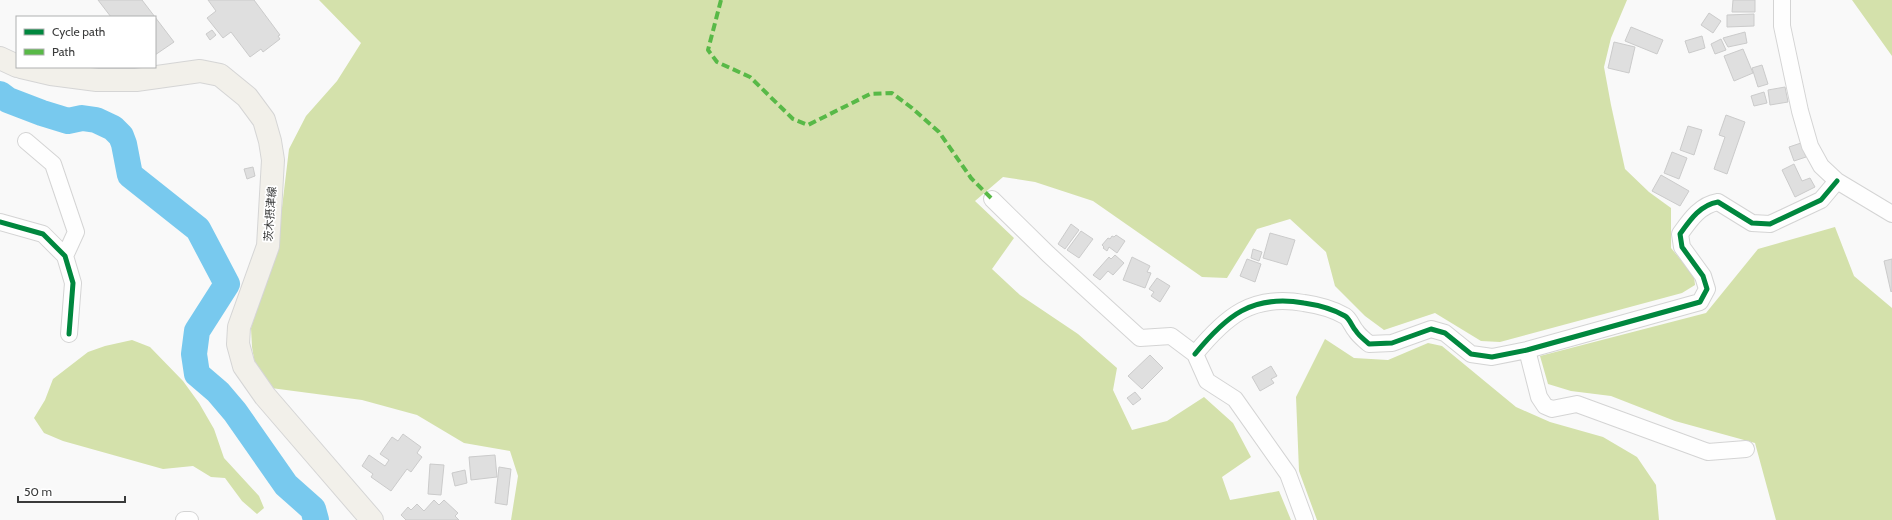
<svg xmlns="http://www.w3.org/2000/svg" width="1892" height="520" viewBox="0 0 1892 520" font-family="Cabin,'Noto Sans JP',sans-serif">
<style>
.forest{fill:#d4e1ab}
.lines{fill:none;stroke-linecap:round;stroke-linejoin:round}
.river{stroke:#78c9ee;stroke-width:26}
.building{fill:#dfdfdf;stroke:#cbcbcb}
.minor-casing{stroke:#d4d4d4;stroke-width:18}
.primary-casing{stroke:#d5d5d5;stroke-width:24}
.minor{stroke:#fefefe;stroke-width:16}
.primary{stroke:#f2f0ea;stroke-width:22}
.quiet{stroke:#58b947;stroke-width:4;stroke-dasharray:8 4;stroke-linecap:butt}
.cycleway-casing{stroke:#fff;stroke-width:8}
.cycleway{stroke:#00873e;stroke-width:5}
.labels{text-anchor:middle;stroke-width:3.5;stroke-linejoin:round;paint-order:stroke}
.street-label{font-size:11px;fill:#3a3b3b;stroke:#fff}
</style>
<rect width="100%" height="100%" fill="#f9f9f9"/>
<path class="forest" d="M319,0H1627L1611,38L1604,67L1611,105L1625,169L1649,192L1671,208V248L1694,276L1695,285L1682,293L1500,342L1481,341L1435,313L1384,330L1365,316L1335,286L1326,252L1290,219L1257,229L1227,278L1202,277L1093,201L1035,182L1003,177L975,201L1014,238L992,269L1020,295L1078,334L1117,368L1113,390L1132,430L1167,421L1204,397L1233,423L1251,457L1222,477L1230,500L1279,491L1291,520H511L518,476L510,451L464,443L417,415L362,400L271,388L256,371L252,347L251,328L277,249L289,149L306,116L337,81L361,43Z
M1852,0H1892V56Z
M1835,227L1854,276L1892,308V520H1776L1755,443L1675,421L1611,396L1571,391L1548,384L1540,356L1706,313L1758,249Z
M1325,339L1354,358L1388,360L1428,343L1442,346L1516,407L1550,422L1603,437L1637,457L1656,485L1659,520H1317L1299,471L1296,397Z
M132,340L150,347L183,381L199,403L214,429L224,458L259,496L264,508L257,514L242,501L225,478L211,477L193,466L163,469L63,441L44,433L34,418L45,400L53,379L88,352L105,346Z"/>
<g class="lines">
<path class="river" d="M0,94L8,100L42,113L68,121L82,118L96,120L113,128L121,136L124,144L130,175L198,229L227,284L197,331L194,354L197,374L218,392L235,412L286,485L313,509L316,520"/>
</g>
<path class="building" d="M98,0H142L155,17H111Z
M208,0H254L280,35L278,36L280,39L263,52L261,49L250,57L231,32L223,38L207,18L216,11Z
M1733,0H1755V12H1732Z
M1709,13L1721,21L1713,33L1701,25Z
M1754,14V26L1727,27V15Z
M155,17L174,42L155,55Z
M1631,27L1663,40L1657,54L1625,41Z
M212,30L216,35L210,40L206,34Z
M1745,32L1747,43L1728,47L1723,38Z
M1702,36L1705,48L1689,53L1685,41Z
M1721,39L1726,50L1715,54L1711,44Z
M1614,42L1635,47L1629,73L1608,68Z
M1743,49L1753,73L1734,81L1724,56Z
M1762,65L1768,84L1758,87L1752,68Z
M1785,87L1788,102L1770,105L1768,90Z
M1764,92L1767,103L1754,106L1751,96Z
M1726,115L1745,122L1727,174L1714,169L1725,137L1719,135Z
M1688,126L1702,130L1694,155L1680,150Z
M1801,143L1806,157L1794,161L1789,147Z
M1672,152L1687,158L1679,179L1664,173Z
M1794,164L1802,181L1810,178L1815,187L1795,197L1782,170Z
M253,167L255,176L247,179L244,169Z
M1661,175L1689,191L1680,206L1652,191Z
M1071,224L1079,230L1065,249L1058,244Z
M1081,231L1093,239L1079,258L1067,250Z
M1270,233L1295,240L1287,265L1263,258Z
M1116,235L1125,241L1117,253L1109,247L1107,251L1103,248L1104,247L1102,245L1108,238L1110,239L1112,236L1114,237Z
M1253,249L1262,252L1259,261L1251,258Z
M1115,255L1124,263L1113,275L1108,271L1100,280L1093,275L1109,257L1111,259Z
M1132,257L1150,266L1147,272L1151,273L1145,288L1123,280Z
M1247,259L1261,264L1255,282L1240,276Z
M1892,259V291L1891,292L1884,261Z
M1157,278L1170,286L1160,302L1151,296L1154,292L1149,289Z
M1150,355L1163,368L1142,389L1128,376Z
M1271,366L1277,376L1271,379L1274,383L1260,391L1252,377Z
M1135,392L1141,399L1133,405L1127,398Z
M403,434L421,447L417,453L422,457L411,472L407,469L391,491L371,477L373,474L362,466L369,455L385,466L389,460L380,454L392,437L398,441Z
M495,455L497,477L471,480L469,457Z
M430,464L444,465L441,495L428,494Z
M499,467L511,469L507,505L495,503Z
M465,470L467,483L455,486L452,473Z
M434,500L439,505L444,500L458,513L455,516L459,520H406L401,515L408,507L411,510L417,504L424,511Z"/>
<g class="lines">
<defs>
<path id="minor" d="M1782,0V26L1800,111L1810,146L1821,166L1837,181L1892,214
M26,141L53,164L76,232L65,256
M992,199L1048,254L1140,338L1171,336L1195,354L1207,381L1235,399L1288,474L1305,520
M0,222L43,234L65,256L73,283L69,334
M1527,350L1539,397L1545,406L1552,409L1577,404L1708,452L1746,449
M1195,354C1226,316 1252,294 1304,303C1318,305 1333,309 1345,316C1350,319 1352,327 1356,331C1359,336 1365,340 1369,344L1392,343L1431,329L1445,333L1471,354L1492,357L1527,350L1700,302L1707,289L1703,276L1682,247L1680,234C1690,220 1700,205 1718,202L1752,223L1770,224L1821,200L1837,181
M184,520H190"/>
<path id="primary" d="M0,58L17,66
M21,67L51,74L97,80H136L200,71L220,75L247,97L264,120L270,141L273,160L268,246L239,327L238,344L244,366L265,396L372,520"/>
</defs>
<use href="#minor" class="minor-casing"/>
<use href="#primary" class="primary-casing"/>
<use href="#minor" class="minor"/>
<use href="#primary" class="primary"/>
<path class="quiet" d="M721,0L708,50L717,62L750,77L793,119L808,125L870,94L892,93L912,108L939,132L971,178L992,199"/>
<defs>
<path id="cycleway" d="M0,222L43,234L65,256L73,283L69,334
M1195,354C1226,316 1252,294 1304,303C1318,305 1333,309 1345,316C1350,319 1352,327 1356,331C1359,336 1365,340 1369,344L1392,343L1431,329L1445,333L1471,354L1492,357L1527,350L1700,302L1707,289L1703,276L1682,247L1680,234C1690,220 1700,205 1718,202L1752,223L1770,224L1821,200L1837,181"/>
</defs>
<use href="#cycleway" class="cycleway-casing"/>
<use href="#cycleway" class="cycleway"/>
</g>
<g class="labels">
<g class="street-label">
<text transform="translate(270 214) rotate(-86)" y="4">茨木摂津線</text>
</g>
</g>
<rect x="16" y="16" width="140" height="52" fill="#ffffff" stroke="#b0b1b1"/>
<rect x="24" y="29" width="20" height="6" fill="#00873e" stroke="#b0b1b1"/>
<text x="52" y="36" font-size="12" fill="#3a3b3b">Cycle path</text>
<rect x="24" y="49" width="20" height="6" fill="#58b947" stroke="#b0b1b1"/>
<text x="52" y="56" font-size="12" fill="#3a3b3b">Path</text>
<path d="M18 496v6h107v-6" fill="none" stroke="#3a3b3b" stroke-width="2"/>
<text x="24" y="496" font-size="12" fill="#3a3b3b" stroke="#ffffff" stroke-width="3" paint-order="stroke">50 m</text>
</svg>
